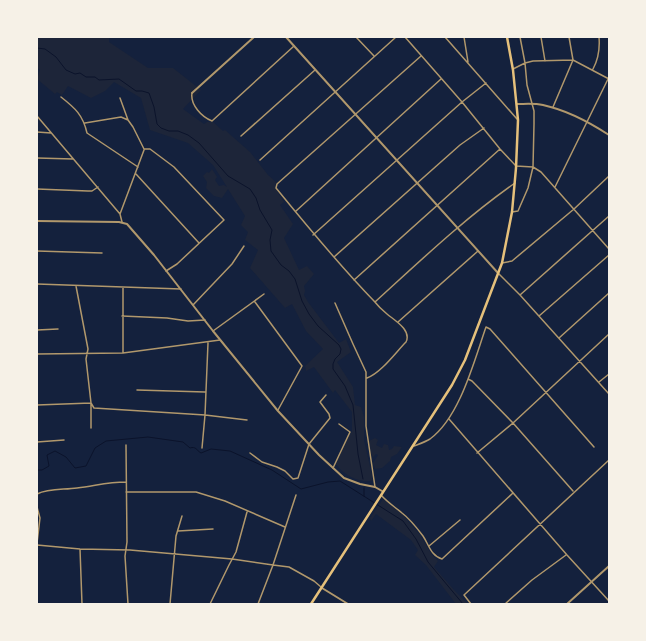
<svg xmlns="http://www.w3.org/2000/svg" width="646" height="641" viewBox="0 0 646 641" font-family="Lato,sans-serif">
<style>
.green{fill:#1d2539}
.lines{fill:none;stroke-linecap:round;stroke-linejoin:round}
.stream{stroke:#0b132b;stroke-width:1}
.minor{stroke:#b1986c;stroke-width:1.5}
.tertiary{stroke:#b1986c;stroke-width:2}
.secondary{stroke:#e5c07b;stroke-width:2.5}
</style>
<rect width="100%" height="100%" fill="#14213d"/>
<path class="green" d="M37,37H109V42L148,68H173L201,90L183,109L204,124L207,122H213L223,131L225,130L250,152L268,175L276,182L275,188L284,202L280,205L293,224L284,238L299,270L307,266L314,274L304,286L305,291L304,295L308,302L339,343L346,339L351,352L337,362L353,387L355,405L361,407L364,417V440L373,480C362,485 342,474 336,464L349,435L352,432V412L335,390L333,393L314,367L306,371L305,366L323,349L306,331L292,304L285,308L250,268L258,250L245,240L248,232L241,225L245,216L228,189L222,198L214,196L206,188L207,182L203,176L207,172L209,173L212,169L217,177L215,180L219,186L224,185L227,187L213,165L188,143L150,130L141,98L114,82L105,91L91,98L68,86L62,95L57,92L55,94L37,79L40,70L37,68Z
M375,438L378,440L376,445L382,448L384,444L388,445L389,450L392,449L394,446L402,447L397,454L391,457L390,461L382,468L375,469L373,463L378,455L376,454L373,457L371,454L369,441Z
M383,499L402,514L420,535L432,555L438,561L434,567L454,590L468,604H456L426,565L415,555L418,550L411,540L376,514L371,521L370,518Z"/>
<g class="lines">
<path class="stream" d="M37,48L45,49L56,57L66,70L75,74L80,73L86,77H95L99,80L119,79L136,91H142L149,93L154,107L157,124L161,128L169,131H178L188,135L199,143L228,176L250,189L256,198L260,210L272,230L270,240L271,251L281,265L289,271L295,279L302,301L309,314L318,326L339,345L341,349L340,354L335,359L333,364V369L345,386L353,405L358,454L363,479
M37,470H42L49,466L47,455L55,451L66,457L75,468L86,466L95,448L106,441L148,437L183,442L190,448C196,446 196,450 201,453L211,449L230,451L272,470L301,489L328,482L340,481L403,521L416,539L428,562L463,604
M364,488V496"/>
<path class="minor" d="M356,37L374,56
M405,37L462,102L500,149L516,166L533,167L541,172L609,249
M445,37L517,119
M464,37L468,62
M541,37L545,61
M513,69L525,63L533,61L573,60L609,79
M593,69C599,58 600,49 599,37
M192,93C190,105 202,117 212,121L294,46
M61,97C75,108 83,115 87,133L138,167
M120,98L128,120L133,127L144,149H150L174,167L224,220L177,264L166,271
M553,107L573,60L569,37
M37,116L120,214L122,222
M85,123L121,117L128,120
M37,132L51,133
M241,136L315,70
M37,158L73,159
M260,160L396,37
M136,174L199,243
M555,187L609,77
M37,189L88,191H92L98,187
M296,211L441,79
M512,212L518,211L528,188L533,167L534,124V111L527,85L525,63L520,37
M120,214L144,150
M313,235L462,102L486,83
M37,251L102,253
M334,257L460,145L484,128
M502,263L512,261L574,209L609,176
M498,273L520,295L609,394
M354,280L500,149
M37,284L181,289
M76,286L88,349L86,359L91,403V428
M520,295L609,216
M255,302L302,366L278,410
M375,302C420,261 465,218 515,183
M335,303L353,344L366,372V426L375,487
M193,305L232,264L244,246
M122,316L167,318L188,321L205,320
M539,316L609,255
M398,322L478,251
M37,330L58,329
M213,331L264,294
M559,338L609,293
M123,353V287
M37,354L123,353L220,340
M367,378C381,373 396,352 406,342C412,330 394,320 387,314C382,310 378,306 374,301C339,265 307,226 276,188L277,184L421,56
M468,379L472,381L513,423L573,491
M599,382L609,374
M137,390L205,392
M37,405L91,403L94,408L205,415L247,420
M449,419L567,555L609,601
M37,442L64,440
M126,445L127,542L125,556L128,604
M414,446C419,444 425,442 430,439C460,417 474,361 486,327L490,329L594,447
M202,448L205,415L208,343
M250,453L262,462L277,467L285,471L293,479L298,478L309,444L330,418L329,414L320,402L326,395
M477,453L513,423L609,334
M333,468L350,432L339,424
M126,492H196L225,501L285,527
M37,494C49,488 64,490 77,488C95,486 107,482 126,482
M381,495C387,502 395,507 402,513C410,519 417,528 423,536C429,545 431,556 442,559L513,493
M37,507L40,518L37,543
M178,531L213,529
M37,545L80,549L130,550L232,559L273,565L289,567L314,581L321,587
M429,546L460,520
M80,549L82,604
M170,604L176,536L182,516
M210,604L229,565L236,552L247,512
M258,604L273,565L296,495
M471,604L464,595L609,460
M505,604L532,580L566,555"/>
<path class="tertiary" d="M286,37L498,273
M192,93L254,37
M517,104C525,104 534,103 543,105C566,110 589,122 609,135
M37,221L119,222L127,224L154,255L213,331L278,411L319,455L344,478L360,484L375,487L382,491
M322,588L348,604
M567,604L609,566"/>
<path class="secondary" d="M311,604L452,385L465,360L502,263L512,212L516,168L518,120L513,70L507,37"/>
</g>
<rect width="646" height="641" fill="none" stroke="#f6f1e7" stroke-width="76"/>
</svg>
